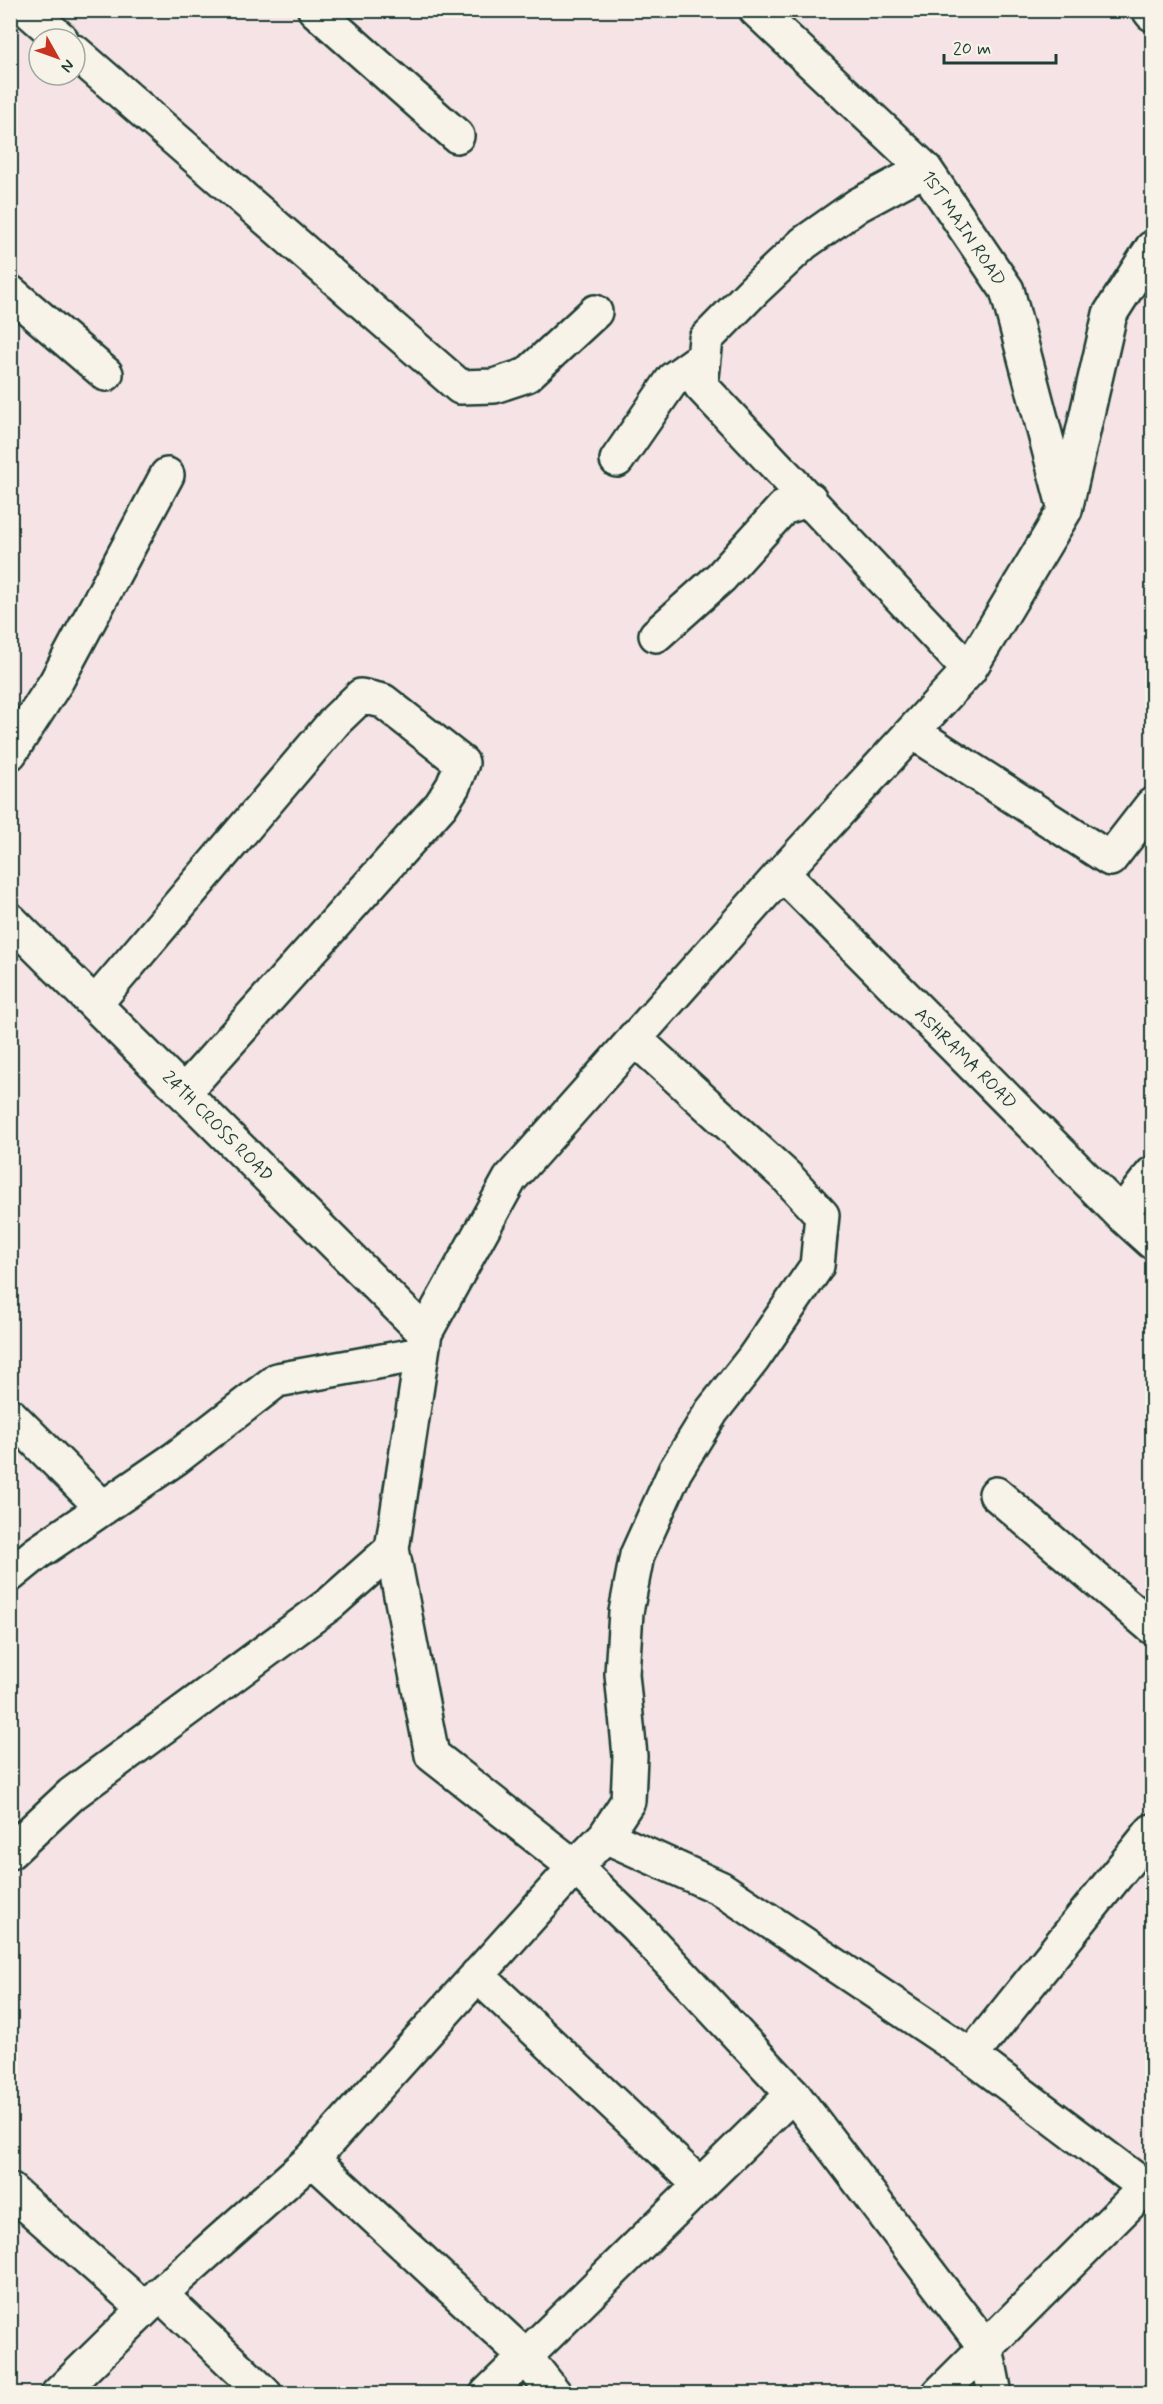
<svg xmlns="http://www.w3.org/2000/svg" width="1163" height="2404" viewBox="0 0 1163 2404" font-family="Mynerve,sans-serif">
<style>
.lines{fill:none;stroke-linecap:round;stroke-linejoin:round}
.minor-casing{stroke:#1f3d34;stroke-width:38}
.tertiary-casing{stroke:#1f3d34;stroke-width:38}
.minor{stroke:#f7f3e8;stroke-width:33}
.tertiary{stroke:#f7f3e8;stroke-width:33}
.labels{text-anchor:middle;stroke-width:6;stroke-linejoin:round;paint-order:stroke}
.street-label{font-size:18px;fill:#1f3d34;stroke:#f7f3e8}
</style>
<rect width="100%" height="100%" fill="#f5e3e5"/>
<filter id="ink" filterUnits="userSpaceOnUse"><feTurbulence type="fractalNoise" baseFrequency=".0167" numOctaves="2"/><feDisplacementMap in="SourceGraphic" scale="12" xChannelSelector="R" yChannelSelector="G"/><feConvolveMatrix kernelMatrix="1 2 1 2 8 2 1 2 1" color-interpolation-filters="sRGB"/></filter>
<g filter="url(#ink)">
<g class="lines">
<defs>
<path id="minor" d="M28,10L61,39
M315,10L457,136
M756,10L925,169L1007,290L1064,506
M1149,10L1152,14
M75,52L460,387L494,386L527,375L595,312
M925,169L858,205L804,243L754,290L706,339L701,386L969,670
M10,292L106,374
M617,460L673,379L704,357
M656,635L721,577L783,508L810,499
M913,732L1110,859L1152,805
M10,753L56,682L167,475
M782,873L1121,1214L1152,1242
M95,1004L336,720L361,696L383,701L462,763L453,786L441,805L184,1092
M1121,1214L1152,1174
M425,1333L510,1179L782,873L969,670L1065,510L1110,314L1152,248
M10,1415L103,1508
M996,1494L1152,1627
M10,1575L37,1553L176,1458L277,1380L421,1354
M605,1836L720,1888L971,2056L1152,2192
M10,1852L72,1794L331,1603L392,1549
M477,1975L700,2185
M971,2056L1152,1831
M312,2159L524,2355L555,2394
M10,2190L144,2308
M160,2294L265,2394
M58,2394L160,2294L312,2159L575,1867L605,1836L628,1801L630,1756L622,1674L626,1612L637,1555L675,1471L712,1411L753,1359L817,1266L822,1215L788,1178L634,1038
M487,2394L793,2094
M939,2394L1152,2181"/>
<path id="tertiary" d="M10,920L425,1333L392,1549L432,1755L575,1867L636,1926L793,2094L986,2348L995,2394"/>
</defs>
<use href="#minor" class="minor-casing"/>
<use href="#tertiary" class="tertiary-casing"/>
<use href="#minor" class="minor"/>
<use href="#tertiary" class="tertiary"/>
</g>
</g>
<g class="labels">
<g class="street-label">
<text transform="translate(964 228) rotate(56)" y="6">1ST MAIN ROAD</text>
<text transform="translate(966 1058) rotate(45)" y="6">ASHRAMA ROAD</text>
<text transform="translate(218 1126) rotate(45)" y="6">24TH CROSS ROAD</text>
</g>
</g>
<rect width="1163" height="2404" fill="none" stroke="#f7f3e8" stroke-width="36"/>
<rect x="18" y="18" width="1127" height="2368" fill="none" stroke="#1f3d34" stroke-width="2" filter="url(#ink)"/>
<g transform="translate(57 57) rotate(130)"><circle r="28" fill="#f7f3e8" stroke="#a1aaa0" stroke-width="1.5"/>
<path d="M0-4.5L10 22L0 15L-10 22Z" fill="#c8321e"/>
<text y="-9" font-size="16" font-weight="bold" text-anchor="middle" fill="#1f3d34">N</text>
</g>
<path d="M944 54v9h112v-9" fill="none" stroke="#1f3d34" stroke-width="3"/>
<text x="953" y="54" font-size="18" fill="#1f3d34" stroke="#f7f3e8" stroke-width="4.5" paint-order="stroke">20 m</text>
</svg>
